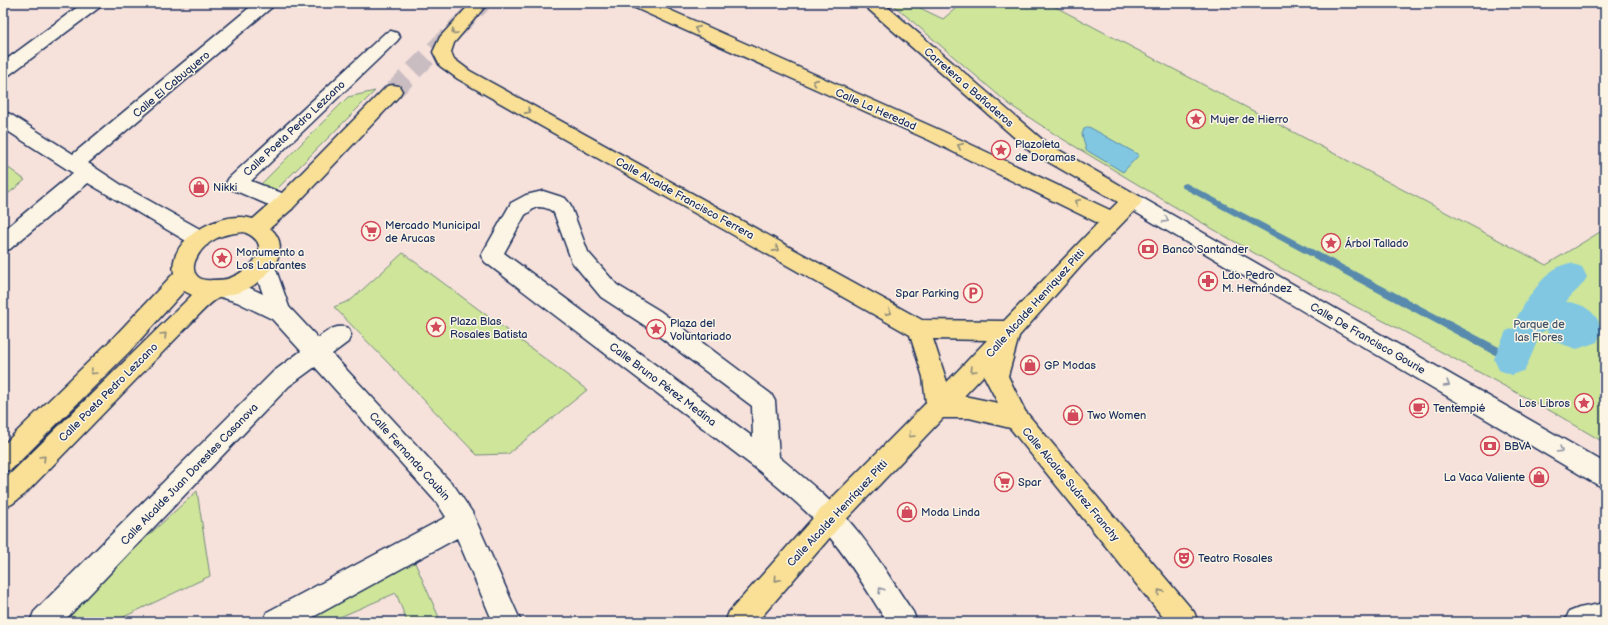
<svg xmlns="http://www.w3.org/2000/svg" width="1608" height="625" viewBox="0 0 1608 625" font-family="'Balsamiq Sans',sans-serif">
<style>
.green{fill:#cee59a;stroke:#748a7c}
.water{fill:#81c7e2;stroke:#588aad}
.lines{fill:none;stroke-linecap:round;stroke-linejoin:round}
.stream{fill:#588aad;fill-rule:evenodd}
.canal{fill:#81c7e2;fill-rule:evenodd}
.major-tunnel{stroke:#cabdc2;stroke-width:19;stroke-dasharray:19 10;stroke-linecap:butt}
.minor-casing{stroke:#1b2f5e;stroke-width:3}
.major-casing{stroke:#1b2f5e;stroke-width:3}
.minor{fill:#fcf5e5;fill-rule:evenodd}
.major{fill:#f9e096;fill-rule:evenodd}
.oneway{stroke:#8a887a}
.oneway2{stroke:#8c92a2}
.labels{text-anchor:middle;stroke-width:3;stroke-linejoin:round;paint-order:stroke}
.street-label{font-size:11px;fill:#1b2f5e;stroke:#fcf5e5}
.poi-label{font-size:11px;fill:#1b2f5e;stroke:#fcf5e5;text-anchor:start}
.park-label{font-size:11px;fill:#3f536a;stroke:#fcf5e5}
</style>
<rect width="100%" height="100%" fill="#f6e1db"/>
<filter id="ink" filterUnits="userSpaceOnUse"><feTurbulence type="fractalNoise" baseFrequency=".025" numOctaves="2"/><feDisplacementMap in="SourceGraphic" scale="8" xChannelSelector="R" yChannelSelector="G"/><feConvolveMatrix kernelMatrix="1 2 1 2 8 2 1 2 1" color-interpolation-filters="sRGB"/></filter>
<g filter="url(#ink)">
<path class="green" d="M891,3H927L920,8L943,19L962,3H1048L1546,265L1605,229V443L1556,414L1401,330L1273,264L1170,204L1056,135L1010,105Z
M375,91L274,192L260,185L348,97Z
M3,164L25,180L3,198Z
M403,253L587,390L508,454L477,455L334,307L351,300Z
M197,491L210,576L113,622H58L70,607Z
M412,556L441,622H407L396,593L328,622H286Z"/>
<path class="water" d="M1089,127L1139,155L1123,172L1086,150L1082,134L1084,129Z"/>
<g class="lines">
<path class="stream" d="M1186,183L1516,356L1517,359L1516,362L1512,363L1508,362L1183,188L1181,186L1183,184Z
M1533,317L1537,318L1538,321L1537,324L1523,345L1519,346L1515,345L1514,342L1515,339L1529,318Z"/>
<path class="canal" d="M1570,263L1582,267L1587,277C1581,289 1573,292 1566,302C1584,303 1598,313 1602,331L1597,342L1577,349L1553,341L1547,330L1534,336L1537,342L1525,370L1512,375L1499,370L1494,359L1506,331L1518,327L1515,321C1524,304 1541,276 1558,267C1562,265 1566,264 1570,263Z"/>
<path class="major-tunnel" d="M393,91L482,3"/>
<defs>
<path id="minor" d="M83,3H102L100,7L9,75L3,77V62Z
M255,3H274L272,7L88,163L123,186L207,233L210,239L207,245L200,247L193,245L88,183L10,249L3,251V231L73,173L3,128V112L10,114L73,154Z
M391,31L397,33L400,37L397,41L251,181L292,197L295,203L292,209L285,211L278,209L229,188L226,183L229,178L385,33Z
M543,191L565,198L570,204L588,252L617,285L660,311L771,394L775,401L779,457C803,477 828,497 849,521C874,549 892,582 913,612L917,622H887C869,594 853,566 832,540C811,513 784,492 758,470L485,262L481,256L511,203L526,195ZM536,207C544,207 549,208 554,213L572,262L601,297L644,325L752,406L753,437L504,253L525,215Z
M1132,193L1139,196L1605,463V488L1596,484L1125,206L1122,201L1125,196Z
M263,255L270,258L274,264L289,307L318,338C328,331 335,324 348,328L351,335L348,342L332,354L455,487L472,512L521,622H493L457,538L304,622H263L267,612L446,517L437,503L315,367L289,386L63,622H30L34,612L273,372L301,351L272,319L237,302L214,295L211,289L214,283C230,277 248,287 263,294L252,264L256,258Z
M1605,603V622H1565L1569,612L1579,608Z"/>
<path id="major" d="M471,3H488L454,43L451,52L454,59L470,71L922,320L1004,321L1098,223L929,140L633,7L631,3H654L942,131L1110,210L1118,202L1031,152L866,7L864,3H883L1045,142L1139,196L1142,201L1139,206L1082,265L1019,336L1008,376L1025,411L1194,612L1198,622H1167L1010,428L969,418H943L839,527L757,622H725L729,612L821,509L926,403L923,377L910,335L458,79L440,66L433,52L440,37ZM933,339L987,340L947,382ZM985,374L984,376L998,403L964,396Z
M393,85L399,86L402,91L399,96L292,209L270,228C295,249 267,280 245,290C237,294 227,294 219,298C211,301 198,316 191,323L25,494L12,504L3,508V481L192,295L184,291L129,352L12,469L3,472V445L113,338L174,273C167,237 224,209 253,219L278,197L387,86ZM244,232C276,245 251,270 230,278C225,280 218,280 212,280C197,282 189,271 197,257C201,249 209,242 217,238C225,234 235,233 244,232Z"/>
</defs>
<use href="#minor" class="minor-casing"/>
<use href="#major" class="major-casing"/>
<use href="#minor" class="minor"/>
<use href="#major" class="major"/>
</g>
<defs><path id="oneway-chevron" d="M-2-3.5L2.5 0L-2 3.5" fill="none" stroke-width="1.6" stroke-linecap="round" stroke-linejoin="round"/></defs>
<g class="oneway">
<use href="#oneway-chevron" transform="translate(697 29) rotate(-156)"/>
<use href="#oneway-chevron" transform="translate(454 32) rotate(133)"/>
<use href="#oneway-chevron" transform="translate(815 82) rotate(-156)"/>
<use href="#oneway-chevron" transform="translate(528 111) rotate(29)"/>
<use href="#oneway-chevron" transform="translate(960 146) rotate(-155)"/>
<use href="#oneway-chevron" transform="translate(1077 202) rotate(-153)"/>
<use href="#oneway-chevron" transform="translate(776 249) rotate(29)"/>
<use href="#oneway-chevron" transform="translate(889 312) rotate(29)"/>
<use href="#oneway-chevron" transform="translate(164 335) rotate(-45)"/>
<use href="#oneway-chevron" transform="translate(973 370) rotate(134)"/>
<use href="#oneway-chevron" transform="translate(93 372) rotate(135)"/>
<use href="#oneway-chevron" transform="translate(911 435) rotate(134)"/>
<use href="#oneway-chevron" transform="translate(43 458) rotate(-46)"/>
<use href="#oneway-chevron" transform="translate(777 579) rotate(131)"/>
<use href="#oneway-chevron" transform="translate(1160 592) rotate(-129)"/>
</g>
<g class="oneway2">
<use href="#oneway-chevron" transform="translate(1166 220) rotate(30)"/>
<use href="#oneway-chevron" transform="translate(1447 384) rotate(30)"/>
<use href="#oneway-chevron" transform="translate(1560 450) rotate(30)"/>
<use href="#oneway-chevron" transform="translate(881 590) rotate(-124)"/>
</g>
</g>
<defs>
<symbol id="sight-ring" viewBox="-11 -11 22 22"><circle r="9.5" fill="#fcf5e5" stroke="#d1495b" stroke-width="1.5"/><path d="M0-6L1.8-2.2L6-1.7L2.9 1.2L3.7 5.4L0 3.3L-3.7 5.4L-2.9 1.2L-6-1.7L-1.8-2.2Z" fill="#d1495b"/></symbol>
<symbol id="shop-ring" viewBox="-11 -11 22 22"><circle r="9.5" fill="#fcf5e5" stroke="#d1495b" stroke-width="1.5"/><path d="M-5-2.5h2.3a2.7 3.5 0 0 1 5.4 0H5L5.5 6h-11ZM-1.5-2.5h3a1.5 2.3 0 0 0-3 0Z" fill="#d1495b"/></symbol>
<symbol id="supermarket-ring" viewBox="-11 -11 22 22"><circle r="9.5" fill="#fcf5e5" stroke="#d1495b" stroke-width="1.5"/><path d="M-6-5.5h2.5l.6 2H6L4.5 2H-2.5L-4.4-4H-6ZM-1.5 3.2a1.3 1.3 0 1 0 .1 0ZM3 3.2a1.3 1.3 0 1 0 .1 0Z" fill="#d1495b"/></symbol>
<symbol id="bank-ring" viewBox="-11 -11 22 22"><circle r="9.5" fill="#fcf5e5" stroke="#d1495b" stroke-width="1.5"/><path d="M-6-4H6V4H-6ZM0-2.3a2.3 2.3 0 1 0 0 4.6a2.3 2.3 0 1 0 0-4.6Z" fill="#d1495b"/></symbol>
<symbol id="pharmacy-ring" viewBox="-11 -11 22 22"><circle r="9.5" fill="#fcf5e5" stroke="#d1495b" stroke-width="1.5"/><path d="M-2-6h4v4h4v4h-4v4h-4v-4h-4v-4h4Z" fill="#d1495b"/></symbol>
<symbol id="parking-ring" viewBox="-11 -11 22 22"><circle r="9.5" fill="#fcf5e5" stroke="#d1495b" stroke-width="1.5"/><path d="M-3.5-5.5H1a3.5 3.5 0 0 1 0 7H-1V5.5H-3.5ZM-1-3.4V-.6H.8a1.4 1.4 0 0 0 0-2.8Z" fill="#d1495b"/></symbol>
<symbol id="cafe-ring" viewBox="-11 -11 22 22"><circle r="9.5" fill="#fcf5e5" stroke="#d1495b" stroke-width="1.5"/><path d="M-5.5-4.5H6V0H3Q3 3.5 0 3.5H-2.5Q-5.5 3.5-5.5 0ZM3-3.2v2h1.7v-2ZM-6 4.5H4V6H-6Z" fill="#d1495b"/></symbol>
<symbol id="theatre-ring" viewBox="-11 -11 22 22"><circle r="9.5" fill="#fcf5e5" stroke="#d1495b" stroke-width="1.5"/><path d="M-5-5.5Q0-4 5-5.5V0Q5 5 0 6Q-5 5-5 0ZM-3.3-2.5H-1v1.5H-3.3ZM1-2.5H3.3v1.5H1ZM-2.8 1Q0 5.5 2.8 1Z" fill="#d1495b"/></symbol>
</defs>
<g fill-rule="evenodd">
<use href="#sight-ring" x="1185" y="108" width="22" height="22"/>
<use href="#sight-ring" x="990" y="139" width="22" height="22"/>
<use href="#shop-ring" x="188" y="176" width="22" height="22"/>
<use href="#supermarket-ring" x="360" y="220" width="22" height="22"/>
<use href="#sight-ring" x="1320" y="232" width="22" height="22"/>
<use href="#bank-ring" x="1137" y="238" width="22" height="22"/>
<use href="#sight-ring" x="211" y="247" width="22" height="22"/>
<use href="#pharmacy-ring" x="1197" y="270" width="22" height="22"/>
<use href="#parking-ring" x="962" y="282" width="22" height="22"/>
<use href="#sight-ring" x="425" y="316" width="22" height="22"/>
<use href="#sight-ring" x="645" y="318" width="22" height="22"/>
<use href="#shop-ring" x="1019" y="354" width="22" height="22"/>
<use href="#sight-ring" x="1573" y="392" width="22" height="22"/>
<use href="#cafe-ring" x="1408" y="397" width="22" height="22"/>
<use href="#shop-ring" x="1062" y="404" width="22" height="22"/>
<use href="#bank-ring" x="1479" y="435" width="22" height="22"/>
<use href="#shop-ring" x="1528" y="466" width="22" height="22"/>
<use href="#supermarket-ring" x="993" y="471" width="22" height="22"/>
<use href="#shop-ring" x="896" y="501" width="22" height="22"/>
<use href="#theatre-ring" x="1173" y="547" width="22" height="22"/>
</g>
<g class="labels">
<g class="street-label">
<text transform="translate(171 84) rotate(-40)" y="4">Calle El Cabuquero</text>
<text transform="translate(969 87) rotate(41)" y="4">Carretera a Bañaderos</text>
<text transform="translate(876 109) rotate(24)" y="4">Calle La Heredad</text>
<text transform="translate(294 128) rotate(-43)" y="4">Calle Poeta Pedro Lezcano</text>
<text transform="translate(685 198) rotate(29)" y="4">Calle Alcalde Francisco Ferrera</text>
<text transform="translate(1035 303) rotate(-48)" y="4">Calle Alcalde Henriquez Pitti</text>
<text transform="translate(1368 338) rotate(30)" y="4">Calle De Francisco Gourie</text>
<text transform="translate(663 384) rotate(37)" y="4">Calle Bruno Pérez Medina</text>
<text transform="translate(108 392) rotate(-45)" y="4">Calle Poeta Pedro Lezcano</text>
<text transform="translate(410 456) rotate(48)" y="4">Calle Fernando Coubin</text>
<text transform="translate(189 474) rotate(-46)" y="4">Calle Alcalde Juan Dorestes Casanova</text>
<text transform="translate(1071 484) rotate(50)" y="4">Calle Alcalde Suárez Franchy</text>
<text transform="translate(837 513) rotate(-47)" y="4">Calle Alcalde Henríquez Pitti</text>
</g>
<g class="poi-label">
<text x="1210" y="123">Mujer de Hierro</text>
<text x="1015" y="148">Plazoleta<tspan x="1015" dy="13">de Doramas</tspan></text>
<text x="213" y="191">Nikki</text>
<text x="385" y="229">Mercado Municipal<tspan x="385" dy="13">de Arucas</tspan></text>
<text x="1345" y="247">Árbol Tallado</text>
<text x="1162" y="253">Banco Santander</text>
<text x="236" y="256">Monumento a<tspan x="236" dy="13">Los Labrantes</tspan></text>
<text x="1222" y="279">Ldo. Pedro<tspan x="1222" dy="13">M. Hernández</tspan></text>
<text x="959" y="297" text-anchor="end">Spar Parking</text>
<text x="450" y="325">Plaza Blas<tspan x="450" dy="13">Rosales Batista</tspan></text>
<text x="670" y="327">Plaza del<tspan x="670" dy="13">Voluntariado</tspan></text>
<text x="1044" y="369">GP Modas</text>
<text x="1570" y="407" text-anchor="end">Los Libros</text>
<text x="1433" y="412">Tentempié</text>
<text x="1087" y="419">Two Women</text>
<text x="1504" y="450">BBVA</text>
<text x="1525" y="481" text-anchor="end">La Vaca Valiente</text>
<text x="1018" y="486">Spar</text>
<text x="921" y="516">Moda Linda</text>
<text x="1198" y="562">Teatro Rosales</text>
</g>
<g class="park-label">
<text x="1539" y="328">Parque de<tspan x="1539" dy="13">las Flores</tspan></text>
</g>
</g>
<rect width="1608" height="625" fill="none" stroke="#fcf5e5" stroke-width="16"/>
<rect x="8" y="8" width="1592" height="609" fill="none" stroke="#1b2f5e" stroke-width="1.5" filter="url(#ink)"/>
</svg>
